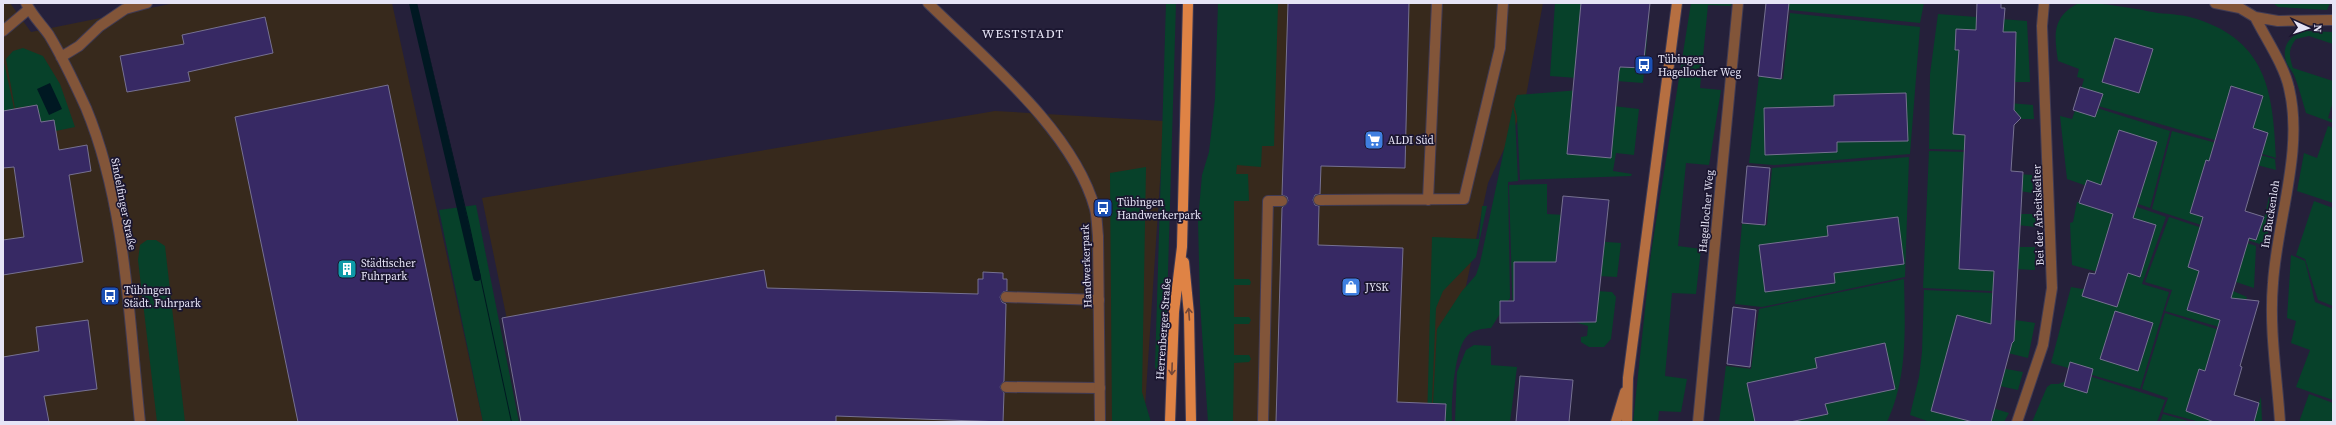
<svg xmlns="http://www.w3.org/2000/svg" width="2336" height="425" viewBox="0 0 2336 425" font-family="'Source Serif 4',serif">
<style>
.commercial{fill:#37291c}
.green{fill:#07412a}
.water{fill:#001822}
.lines{fill:none;stroke-linecap:round;stroke-linejoin:round}
.stream{stroke:#001822;stroke-width:8}
.building{fill:#372964;stroke:#767191}
.lane-casing{stroke:#403b54;stroke-width:12}
.street-casing{stroke:#403b54;stroke-width:12}
.secondary-casing{stroke:#403b54;stroke-width:12}
.primary-casing{stroke:#403b54;stroke-width:12}
.lane{stroke:#825539;stroke-width:10}
.street{stroke:#825539;stroke-width:10}
.secondary{stroke:#b66f41;stroke-width:10}
.primary{stroke:#df8345;stroke-width:10}
.oneway{stroke:#734739}
.labels{text-anchor:middle;stroke-width:3.5;stroke-linejoin:round;paint-order:stroke}
.poi-label{font-size:11px;fill:#e6e4f6;stroke:#1b1630;text-anchor:start}
.street-label{font-size:11px;fill:#e6e4f6;stroke:#1b1630}
.quarter-label{font-size:13px;letter-spacing:1px;fill:#e6e4f6;stroke:#1b1630}
</style>
<rect width="100%" height="100%" fill="#25203a"/>
<path class="commercial" d="M3,3H10L31,32L175,3H392L483,422H3Z
M1224,3H1543L1524,107L1488,183L1437,422H1212Z
M995,111L1164,121L1144,422H528L482,198Z"/>
<path class="green" d="M1166,3H1176L1165,372L1159,376L1155,367Z
M1218,3H1278L1274,146H1262L1261,167L1237,165L1236,174H1248L1249,201H1234V279H1249L1251,282L1250,285H1234V317H1249L1251,320L1249,324H1234V355H1249L1251,359L1249,362L1234,363L1233,422H1208L1200,303L1198,220L1202,175L1209,152L1215,99Z
M1555,3H1626L1625,14L1649,17L1643,83L1550,76Z
M1691,3H1732L1731,6L1708,5L1700,88L1721,90L1709,165L1686,163L1678,246L1701,249L1696,294L1672,293L1665,376L1687,379L1681,412L1659,411L1658,422H1633L1651,253Z
M1772,3H1924L1920,23L1771,8Z
M2079,3C2106,3 2132,8 2158,13C2171,14 2185,15 2197,19C2267,42 2273,92 2276,158L2078,100L2084,79L2077,77L2079,69L2058,61C2054,35 2052,16 2079,3Z
M2273,3H2330L2327,10L2278,7Z
M1790,13L1920,27L1910,154L1774,165L1749,163L1759,76L1783,79Z
M1938,14L2027,21L2030,82H2010L2009,103L2033,105L2034,119H2009L2006,151L1929,149L1930,74Z
M2306,31L2333,32V44L2309,36L2296,39C2288,49 2289,56 2293,68L2333,81V102L2328,118L2333,120V123L2306,113C2302,100 2299,87 2294,75C2292,71 2289,68 2287,64C2280,47 2290,34 2306,31Z
M23,48L43,56L60,84L75,127L56,131L41,122L37,105L15,108L6,59L13,51Z
M3,58L15,113L3,115Z
M1592,89L1613,106L1639,109L1634,155L1616,153L1613,171L1632,174L1631,176L1520,180L1517,116L1514,105L1517,95Z
M2078,102L2170,131L2150,208L2067,179L2060,116L2072,119Z
M1513,107L1515,116L1518,181L1508,182L1510,298L1491,328C1482,329 1475,329 1468,335C1454,347 1451,404 1452,422H1432L1437,329L1462,291L1476,275L1480,263Z
M2328,126L2333,128V203L2297,191L2304,153L2317,158Z
M2172,131L2275,159L2276,170L2257,165L2238,210L2264,219L2269,197L2273,198L2266,246L2152,209Z
M1929,151L2005,153L2004,173L2032,175L2033,193L2019,191L2018,214H2035L2036,227L2017,225L2016,247H2035V270L2016,269L2015,292L1923,288Z
M1909,157L1905,277L1762,307L1735,304L1742,224L1767,225L1772,168Z
M1146,167L1142,392L1151,422H1112L1110,173Z
M1547,184V214L1582,216L1579,240L1621,243L1617,277L1599,276L1597,291L1612,292L1616,297L1611,339L1604,347H1589L1581,342V337L1587,336L1588,326L1571,321L1513,322L1509,185Z
M2106,196L2166,217L2142,284L2132,281L2169,292L2140,389L2051,363L2071,287L2082,289L2109,275L2072,265L2070,223L2073,222L2077,202L2082,203Z
M2314,201L2333,208V306L2318,300L2305,259L2296,255Z
M476,205L519,422H483L439,210Z
M1482,206H1487L1476,257L1443,291L1436,308L1431,422H1427L1432,237L1479,239Z
M2169,217L2256,246L2254,288L2236,282L2233,291L2247,297L2236,332L2165,311L2172,290L2145,282Z
M147,240H156L165,246L185,422H157L138,260L140,245Z
M2291,255L2305,261L2315,302L2333,309V400L2296,387L2310,350L2291,343L2296,321L2287,318Z
M1904,279C1905,328 1908,377 1887,422H1719L1726,366L1751,369L1759,309Z
M1924,290L2016,294L2015,320L2035,323L2028,358L2004,352L2001,368L2023,372L2018,390L1991,384L1986,406L2009,413L2004,422H1930L1910,415L1919,377L1922,352Z
M2165,313L2248,339L2227,397L2258,405L2261,397L2262,422H2200L2163,412L2168,398L2142,389Z
M1474,345L1491,346V365L1517,367L1510,422H1455L1457,372L1466,350Z
M2086,375L2165,400L2157,422H2032L2047,387L2051,384H2058Z
M2309,394L2333,403V422H2299Z
M2163,414L2192,422H2160Z"/>
<path class="water" d="M417,3L470,226L512,422H511L469,226Z
M50,83L62,109L49,115L37,89Z"/>
<g class="lines">
<path class="stream" d="M413,3L477,277"/>
</g>
<path class="building" d="M1288,3H1409L1405,168L1321,166L1320,194L1315,195L1313,200L1315,205L1319,206L1318,245L1403,248L1397,402L1446,404L1445,422H1276L1282,208L1288,201L1287,197L1282,195Z
M1581,3H1650L1643,68L1620,67L1619,71L1611,158L1567,154Z
M1766,3H1789L1781,79L1758,76Z
M1977,3H2001V8H2005L2003,32H2016L2014,110L2021,118L2014,125L2011,171L2023,172L2014,341L2012,343L1991,422H1973L1931,411L1957,315L1991,324L1994,271L1959,269L1965,135L1953,134L1959,50H1955L1956,29L1976,30Z
M265,17L273,53L188,72L190,81L127,92L120,56L184,44L182,35Z
M2115,38L2153,49L2139,93L2102,82Z
M388,85L458,422H298L235,117Z
M2231,86L2263,96L2253,128L2268,133L2245,211L2264,217L2256,240L2249,238L2231,298L2259,301L2240,366L2242,367L2234,395L2259,403L2254,422H2214L2186,411L2199,369L2205,371L2220,320L2187,310L2199,271L2188,267L2203,217L2190,213L2206,160L2209,161Z
M2080,87L2103,94L2095,117L2073,110Z
M1906,93L1908,141L1837,142V152L1765,155L1764,108L1834,106V95Z
M37,105L41,122L54,120L59,150L87,145L91,171L69,175L83,262L3,275V240L24,237L14,167L3,168V111Z
M2119,130L2157,142L2133,218L2156,225L2140,277L2128,273L2117,307L2082,296L2089,273L2095,274L2113,214L2079,203L2087,180L2101,185Z
M1747,166L1770,168L1765,225L1742,223Z
M1563,196L1609,200L1596,322L1500,323V301H1514V262H1556Z
M1898,217L1904,264L1834,273L1835,283L1765,292L1759,245L1828,236L1827,226Z
M764,270L767,288L978,294V279H983V272L1003,273V279H1007V291L1003,292L1000,297L1002,302L1006,304L1004,381L1000,387L1004,393L1003,422L836,416V422H521L502,318Z
M1733,307L1756,310L1750,367L1727,364Z
M2115,311L2153,323L2138,371L2100,359Z
M88,320L97,389L44,396L49,422H3V357L39,351L36,327Z
M1885,343L1895,389L1825,404L1828,414L1790,422H1755L1747,383L1817,368L1815,358Z
M2070,362L2093,369L2087,393L2064,386Z
M1520,376L1573,380L1569,422H1516Z"/>
<g class="lines">
<defs>
<path id="lane" d="M1319,200L1464,199L1500,48L1503,3
M1428,200L1437,3
M1006,297L1099,300
M1006,387L1100,388
M1263,422L1268,201H1282"/>
<path id="street" d="M26,3C32,15 41,24 49,35C63,58 75,84 86,108C126,204 129,320 140,422
M928,3C984,58 1074,131 1095,209C1097,217 1097,227 1098,236L1100,422
M2215,3L2240,8L2255,17L2278,21L2333,20
M2255,17C2266,39 2284,65 2289,88C2304,150 2277,220 2273,283C2269,329 2277,376 2280,422
M3,31L29,9
M61,57L79,46L100,26L125,9L147,3
M1698,422L1738,3
M2017,422L2043,345L2052,288L2042,26L2044,3"/>
<path id="secondary" d="M1616,422L1625,392
M1627,422L1628,378L1677,3"/>
<path id="primary" d="M1184,262L1189,314L1191,422
M1170,422L1174,312L1182,247L1188,3"/>
</defs>
<use href="#lane" class="lane-casing"/>
<use href="#street" class="street-casing"/>
<use href="#secondary" class="secondary-casing"/>
<use href="#primary" class="primary-casing"/>
<use href="#lane" class="lane"/>
<use href="#street" class="street"/>
<use href="#secondary" class="secondary"/>
<use href="#primary" class="primary"/>
</g>
<defs><path id="oneway-shaft" d="M-6 0H5M1.5-3L5.5 0L1.5 3" fill="none" stroke-width="1.6" stroke-linecap="round" stroke-linejoin="round"/></defs>
<g class="oneway">
<use href="#oneway-shaft" transform="translate(1189 314) rotate(-94)"/>
<use href="#oneway-shaft" transform="translate(1172 369) rotate(92)"/>
</g>
<defs>
<symbol id="bus-square" viewBox="-11 -11 22 22"><rect x="-9" y="-9" width="18" height="18" rx="4" fill="#1a4fb4" stroke="#1b1630"/><path d="M-5-6H5V4H4V6H2V4H-2V6H-4V4H-5ZM-3.5-4V0h7V-4ZM-3.5 1.2v1.5H-2V1.2ZM2 1.2v1.5H3.5V1.2Z" fill="#fff"/></symbol>
<symbol id="supermarket-square" viewBox="-11 -11 22 22"><rect x="-9" y="-9" width="18" height="18" rx="4" fill="#3f7fe0" stroke="#1b1630"/><path d="M-6-5.5h2.5l.6 2H6L4.5 2H-2.5L-4.4-4H-6ZM-1.5 3.2a1.3 1.3 0 1 0 .1 0ZM3 3.2a1.3 1.3 0 1 0 .1 0Z" fill="#fff"/></symbol>
<symbol id="building-square" viewBox="-11 -11 22 22"><rect x="-9" y="-9" width="18" height="18" rx="4" fill="#0f9aa8" stroke="#1b1630"/><path d="M-4-6H4V6H1V3H-1V6H-4ZM-2.5-4.3h1.7v1.8h-1.7ZM.8-4.3h1.7v1.8H.8ZM-2.5-1h1.7V.8h-1.7ZM.8-1h1.7V.8H.8Z" fill="#fff"/></symbol>
<symbol id="shop-square" viewBox="-11 -11 22 22"><rect x="-9" y="-9" width="18" height="18" rx="4" fill="#3f7fe0" stroke="#1b1630"/><path d="M-5-2.5h2.3a2.7 3.5 0 0 1 5.4 0H5L5.5 6h-11ZM-1.5-2.5h3a1.5 2.3 0 0 0-3 0Z" fill="#fff"/></symbol>
</defs>
<g fill-rule="evenodd">
<use href="#bus-square" x="1633" y="54" width="22" height="22"/>
<use href="#supermarket-square" x="1363" y="129" width="22" height="22"/>
<use href="#bus-square" x="1092" y="197" width="22" height="22"/>
<use href="#building-square" x="336" y="258" width="22" height="22"/>
<use href="#shop-square" x="1340" y="276" width="22" height="22"/>
<use href="#bus-square" x="99" y="285" width="22" height="22"/>
</g>
<g class="labels">
<g class="poi-label">
<text x="1658" y="63">Tübingen<tspan x="1658" dy="13">Hagellocher Weg</tspan></text>
<text x="1388" y="144">ALDI Süd</text>
<text x="1117" y="206">Tübingen<tspan x="1117" dy="13">Handwerkerpark</tspan></text>
<text x="361" y="267">Städtischer<tspan x="361" dy="13">Fuhrpark</tspan></text>
<text x="1365" y="291">JYSK</text>
<text x="124" y="294">Tübingen<tspan x="124" dy="13">Städt. Fuhrpark</tspan></text>
</g>
<g class="street-label">
<text transform="translate(124 204) rotate(79)" y="4">Sindelfinger Straße</text>
<text transform="translate(1706 211) rotate(-85)" y="4">Hagellocher Weg</text>
<text transform="translate(2270 214) rotate(-81)" y="4">Im Buckenloh</text>
<text transform="translate(2038 215) rotate(-92)" y="4">Bei der Arbeitskelter</text>
<text transform="translate(1086 266) rotate(-92)" y="4">Handwerkerpark</text>
<text transform="translate(1163 329) rotate(-86)" y="4">Herrenberger Straße</text>
</g>
<g class="quarter-label">
<text x="1023" y="38">WESTSTADT</text>
</g>
</g>
<rect width="2336" height="425" fill="none" stroke="#e6e4f6" stroke-width="8"/>
<g transform="translate(2308 28) rotate(93)" stroke="#1b1630" stroke-width="3" paint-order="stroke">
<path d="M0-3L7 15L0 10L-7 15Z" fill="#e6e4f6"/>
<text y="-6" font-size="11" font-weight="bold" text-anchor="middle" fill="#e6e4f6">N</text>
</g>
</svg>
